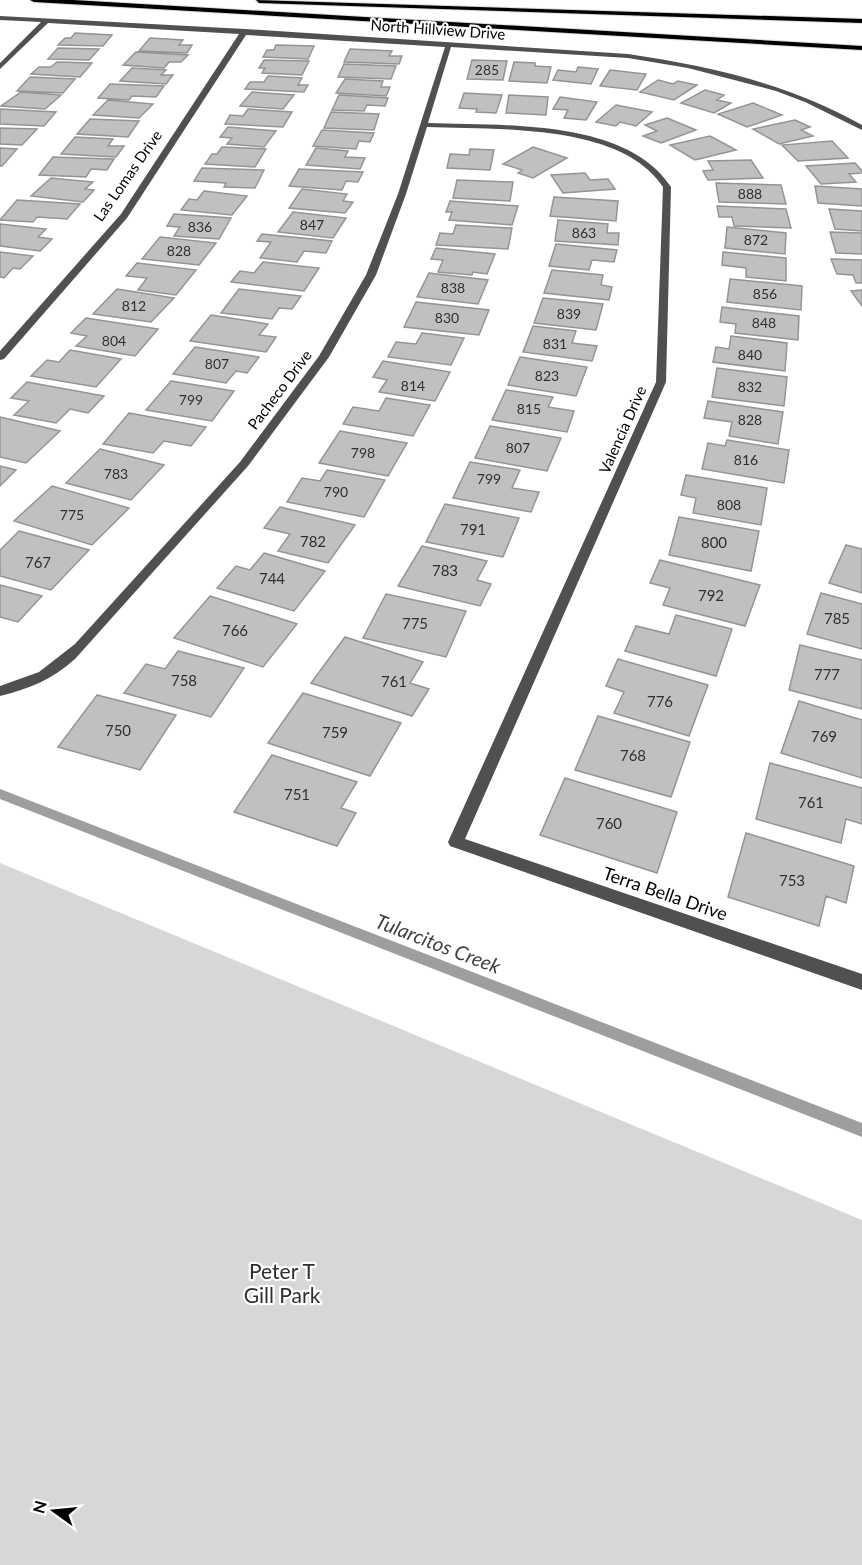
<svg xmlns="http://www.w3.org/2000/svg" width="862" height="1565" viewBox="0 0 862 1565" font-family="Lato,sans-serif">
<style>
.green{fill:#d7d7d7}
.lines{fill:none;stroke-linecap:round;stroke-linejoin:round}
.stream{fill:#9e9e9e;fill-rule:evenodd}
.building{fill:#c0c0c0;stroke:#949494;stroke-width:1.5}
.highway-casing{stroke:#dbdbdb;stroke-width:2}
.minor{fill:#505050;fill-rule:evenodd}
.highway{fill:#000;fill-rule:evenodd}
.labels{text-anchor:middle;stroke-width:4.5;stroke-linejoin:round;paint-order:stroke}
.far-number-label{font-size:14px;fill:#303030}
.far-street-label{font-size:15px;fill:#000;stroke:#fff}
.number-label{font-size:15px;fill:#303030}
.street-label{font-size:18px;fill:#000;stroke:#fff}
.water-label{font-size:20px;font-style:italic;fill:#3f3f3f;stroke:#fff}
.near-park-label{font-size:21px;fill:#2e2e2e;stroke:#fff}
</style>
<rect width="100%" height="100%" fill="#fff"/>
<path class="green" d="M0,863L862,1220V1565H0Z"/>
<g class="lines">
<path class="stream" d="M0,789L862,1123V1137L0,799Z"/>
</g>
<path class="building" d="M75,33L112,35L103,46L58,45L65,38H71Z
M150,38L183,40L179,45H192L187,53L139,51Z
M276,45L314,46L308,59L263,57L267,50H274Z
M58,48L99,49L89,60L48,59Z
M350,49L392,51L389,56H402L399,64L344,62Z
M136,52L188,55L181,62H169L164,68L123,65Z
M264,60L309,61L302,75L262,73L265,68H259Z
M472,60L507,61L503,80L467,79Z
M57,62L92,63L80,77L31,74L39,67H51Z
M514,62L535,63V66L551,67L547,83L509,81Z
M344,64L396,66L391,79L338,77Z
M578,67L598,69L591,84L553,80L558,70L576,72Z
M132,68L166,70L161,75H173L166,84L120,81Z
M610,70L646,74L637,90L600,86Z
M268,76L302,78L298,85H308L304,92L245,89L250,82H264Z
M30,77L75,79L63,93L17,91Z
M345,79L383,81L381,87H390L386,96L336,93Z
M658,80L673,84L678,81L697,85L674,100L640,92Z
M110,84L164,86L156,97L132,96L129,100L98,98Z
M705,90L724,95L717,100L731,103L714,113L681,103Z
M21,92L61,95L45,109L1,106Z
M252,92L294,95L283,109L240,106Z
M464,93L502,95L496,113L476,112L477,109L459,108Z
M339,95L388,98L385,106L367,105L364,111L332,110Z
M509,95L548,97L546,115L506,113Z
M560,97L597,102L586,120L564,118L568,110L553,109Z
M108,100L153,104L139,118L93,115Z
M753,103L782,115L747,127L718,114Z
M616,105L652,112L636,126L620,122L616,126L596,122Z
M0,109L56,112L44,126L0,124Z
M248,109L292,112L283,127L225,124L230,115L243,116Z
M331,112L379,114L374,130L324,128Z
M667,118L696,130L661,143L643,136L657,131L645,125Z
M90,119L139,121L128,137L77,134Z
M795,120L810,127L801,130L813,136L779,144L753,129Z
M228,127L276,131L264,147L227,144L232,138L220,137Z
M0,128L37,129L22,145L0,144Z
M322,130L374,133L370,142L359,141L356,149L313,146Z
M710,136L736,150L695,160L670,145Z
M75,137L113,139L108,146H124L116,157L61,154Z
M832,141L848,158L798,161L782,145Z
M222,147L266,149L255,167L205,164L212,154H217Z
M533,147L567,158L533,178L518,173L522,170L503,164Z
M0,148L17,149L2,166H0Z
M316,148L348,151L345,157L365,158L360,169L306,165Z
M470,149L494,150L490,170L447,168L450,154L469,155Z
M53,157L114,159L107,170L91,169L86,177L39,175Z
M751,160L763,178L708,180L703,171L713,170L708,161Z
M855,163L862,171V173L849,174L856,182L821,184L806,166Z
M202,168L264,170L255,188L224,187L226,183L194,181Z
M299,169L363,172L358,182L346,181L342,190L289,186Z
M585,173L590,180L608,179L615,189L563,193L551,175Z
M51,178L93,182L85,189L94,190L83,202L31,196Z
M457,180L513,182L510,201L453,198Z
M716,183L781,185L786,204L719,202Z
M815,186L862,189V206L818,203Z
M302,189L347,194L343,201L353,202L345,213L289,208Z
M204,191L247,196L232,215L181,210L189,199L197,200Z
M554,197L618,201L616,221L550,216Z
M17,200L80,204L67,219L37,217L33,222L0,220Z
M450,201L518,206L512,225L449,220L452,212H446Z
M717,206L786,209L791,228L734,226L732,217H719Z
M829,209L862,211V231L835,229Z
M293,212L346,218L333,238L278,232Z
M174,214L231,218L219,239L174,236L180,227L167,226Z
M558,220L608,224L607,233H619L618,245L555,241Z
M0,224L46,229L38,237L52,239L40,251L0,246Z
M456,225L512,228L508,249L436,245L440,233L453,234Z
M727,227L786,233L785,254L725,248Z
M830,232L862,233V254L836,253Z
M262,234L332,241L326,253L304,251L297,262L260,258L271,242L257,241Z
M160,237L216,243L199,265L142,259Z
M556,244L617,250L614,262L592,260L589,270L549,266Z
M436,248L495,254L487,274L473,272L472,275L438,272L443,260L431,259Z
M0,252L33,256L20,269L13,268L4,278L0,277Z
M723,252L786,258V281L746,277V268L722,265Z
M831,259L862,260V283H856L853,275L837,274Z
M263,262L319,268L304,291L231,282L240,271L254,273Z
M137,263L196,270L176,295L138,290L147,278L126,276Z
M552,270L603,275L601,285L612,287L609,300L544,293Z
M429,273L488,280L478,304L417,297Z
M730,279L802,286L801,310L727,302Z
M117,289L174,298L151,322L93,314Z
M239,289L301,296L292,309L279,308L272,319L221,313Z
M862,290V306L851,291Z
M543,298L603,304L596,330L534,323Z
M416,302L489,310L479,335L404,327Z
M722,307L799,316L798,340L735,333L736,324L720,322Z
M211,315L268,324L259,335L276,337L266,352L190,341Z
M86,318L158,329L135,356L76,346L87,336L71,333Z
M533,326L576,331L572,343L597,346L592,361L523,352Z
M422,333L464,338L451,365L388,357L396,342L416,344Z
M731,336L787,343L785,371L713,362L716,347L729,349Z
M195,347L259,357L247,373L236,371L226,383L173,374Z
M70,350L121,359L96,387L31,376L47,360L59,362Z
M520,357L587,367L576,396L508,385Z
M383,361L450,372L435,401L379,392L387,380L373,377Z
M717,368L787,377L784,406L712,397Z
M171,381L234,391L212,421L146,410Z
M27,382L104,396L88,413L70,409L56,423L14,415L29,401L11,398Z
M506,390L553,397L548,407L574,411L567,432L492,420Z
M386,398L430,405L413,436L343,424L353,407L379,411Z
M708,401L783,412L778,444L729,436L732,422L704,418Z
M129,413L206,427L191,446L164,441L153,453L103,444Z
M0,417L60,431L26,463L0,457Z
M490,426L561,438L547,471L475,458Z
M340,431L407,443L388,476L319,463Z
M727,440L789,450L784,483L702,469L708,443L725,446Z
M100,449L164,465L131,500L66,483Z
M470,462L520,470L512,488L539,492L531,512L453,498Z
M0,466L16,470L0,486Z
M327,470L385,480L364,517L287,502L302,478L320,481Z
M686,475L767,488L761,525L693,513L696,498L681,495Z
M52,486L129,508L92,545L14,521Z
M445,504L519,518L503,557L426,542Z
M280,507L355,525L328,563L278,551L290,534L264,528Z
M679,517L759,531L751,571L669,555Z
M19,531L89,550L51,590L0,576V550Z
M846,545L862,549V593L829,583Z
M422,546L487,561L477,580L491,584L480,606L398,586Z
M264,553L325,571L294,611L217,588L236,566L250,570Z
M660,560L760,585L745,626L663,605L670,588L650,583Z
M0,585L42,596L18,622L0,617Z
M821,593L862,604V649L807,634Z
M386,594L466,611L446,657L363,638Z
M210,596L297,624L263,667L174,638Z
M676,615L732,629L716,676L625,651L636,626L669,634Z
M345,637L423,662L410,683L429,689L412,716L311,683Z
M800,645L862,660V709L789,690Z
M178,651L244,668L211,717L124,693L146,664L165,669Z
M618,659L708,685L689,736L614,713L624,692L606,686Z
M303,693L401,723L370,776L268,743Z
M97,695L176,715L140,770L58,747Z
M799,701L862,720V778L781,753Z
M598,716L690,742L671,797L575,770Z
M272,755L357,782L341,808L356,813L337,846L234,812Z
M770,763L862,788V824L846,819L841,843L756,819Z
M565,778L677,812L657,873L540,835Z
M746,833L854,866L846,903L826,896L819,926L728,897Z"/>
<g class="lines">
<defs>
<path id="highway" d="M30,0H73L862,46V50L34,2Z
M256,0L862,19V23L259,3Z"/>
</defs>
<use href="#highway" class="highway-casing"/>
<path class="minor" d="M0,16L245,29L628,54C710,66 789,84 862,125V130L805,102L776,91L688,68L628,58L451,47L428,123C502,126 626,118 671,187L666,382L465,839L862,974V990L450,846L448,842L656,382L663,187C621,122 495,130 427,127L406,194L376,275L329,357L248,466L75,659C53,679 29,689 0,696V686L39,672L75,644L240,462L319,356L366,275L398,194L445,47L246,35L127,218L4,359L0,360V351L121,214L239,34L48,23L0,69V63L41,22L0,20Z"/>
<use href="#highway" class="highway"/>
</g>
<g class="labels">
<g class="far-number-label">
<text x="487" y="75">285</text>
<text x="750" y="199">888</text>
<text x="312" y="230">847</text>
<text x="200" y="232">836</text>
<text x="584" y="238">863</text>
<text x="756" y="245">872</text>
<text x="179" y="256">828</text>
<text x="453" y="293">838</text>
<text x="765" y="299">856</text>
<text x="134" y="311">812</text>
<text x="569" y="319">839</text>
<text x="447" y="323">830</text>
<text x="764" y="328">848</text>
<text x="114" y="346">804</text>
<text x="555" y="349">831</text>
<text x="750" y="360">840</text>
<text x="217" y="369">807</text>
<text x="547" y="381">823</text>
<text x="413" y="391">814</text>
<text x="750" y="392">832</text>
<text x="191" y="405">799</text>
<text x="529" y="414">815</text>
<text x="750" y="425">828</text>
<text x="518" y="453">807</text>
<text x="363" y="458">798</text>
<text x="746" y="465">816</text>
<text x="116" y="479">783</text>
<text x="489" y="484">799</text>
<text x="336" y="497">790</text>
<text x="729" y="510">808</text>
<text x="72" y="520">775</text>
</g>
<g class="far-street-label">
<text transform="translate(438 30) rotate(4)" y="5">North Hillview Drive</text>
<text transform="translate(128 176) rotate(-55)" y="5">Las Lomas Drive</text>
<text transform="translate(280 390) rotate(-53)" y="5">Pacheco Drive</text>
<text transform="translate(623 430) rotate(-66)" y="5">Valencia Drive</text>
</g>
<g class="number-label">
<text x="473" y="535">791</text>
<text x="313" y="547">782</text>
<text x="714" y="548">800</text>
<text x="38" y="568">767</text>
<text x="445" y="576">783</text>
<text x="272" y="584">744</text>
<text x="711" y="601">792</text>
<text x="837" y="624">785</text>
<text x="415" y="629">775</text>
<text x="235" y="636">766</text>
<text x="827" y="680">777</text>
<text x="184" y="686">758</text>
<text x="394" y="687">761</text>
<text x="660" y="707">776</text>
<text x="118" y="736">750</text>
<text x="335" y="738">759</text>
<text x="824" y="742">769</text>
<text x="633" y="761">768</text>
<text x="297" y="800">751</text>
<text x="811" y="808">761</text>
<text x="609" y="829">760</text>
<text x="792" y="886">753</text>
</g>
<g class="street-label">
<text transform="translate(665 894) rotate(19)" y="6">Terra Bella Drive</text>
</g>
<g class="water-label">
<text transform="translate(438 944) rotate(21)" y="7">Tularcitos Creek</text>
</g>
<g class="near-park-label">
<text x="282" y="1279">Peter T<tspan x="282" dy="24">Gill Park</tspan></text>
</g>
</g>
<g transform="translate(54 1511) rotate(285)" stroke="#ffffff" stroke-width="4.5" paint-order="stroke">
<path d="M0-4.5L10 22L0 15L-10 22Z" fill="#000000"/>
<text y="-9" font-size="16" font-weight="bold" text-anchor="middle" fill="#000000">N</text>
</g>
</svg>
